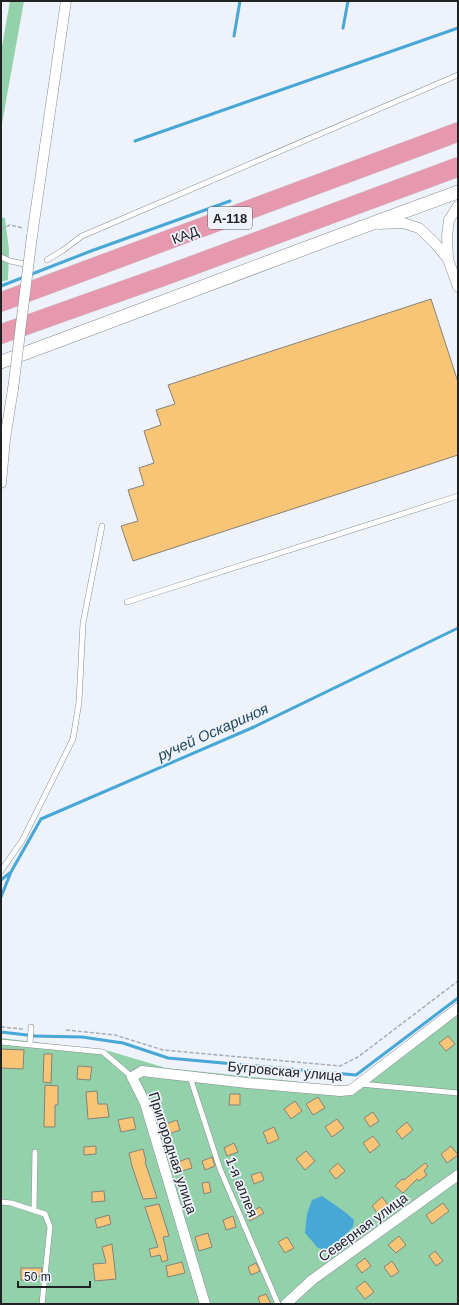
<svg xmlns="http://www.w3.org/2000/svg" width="459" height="1305" viewBox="0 0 459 1305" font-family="Helvetica,sans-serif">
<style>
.green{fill:#93d1ab}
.water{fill:#47a7d6}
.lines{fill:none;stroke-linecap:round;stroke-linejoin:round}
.stream{stroke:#47a7d6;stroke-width:3}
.building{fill:#f8c576;stroke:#85817a}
.service-casing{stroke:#878b92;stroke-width:6}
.minor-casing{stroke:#878b92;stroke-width:11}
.tertiary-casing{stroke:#878b92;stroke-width:14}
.motorway-casing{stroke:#cececf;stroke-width:20}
.path{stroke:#a9adb3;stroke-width:1.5;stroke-dasharray:4 2;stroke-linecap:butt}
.service{stroke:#fff;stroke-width:5}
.minor{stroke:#fff;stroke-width:10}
.tertiary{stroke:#fff;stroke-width:13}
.motorway{stroke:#e698ae;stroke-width:19}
.minor-bridge-casing{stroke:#878b92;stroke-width:11;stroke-linecap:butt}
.minor-bridge{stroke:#fff;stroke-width:10}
.labels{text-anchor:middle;stroke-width:3.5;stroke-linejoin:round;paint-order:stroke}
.shield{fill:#eef2fa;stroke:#5e6064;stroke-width:1}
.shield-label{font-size:13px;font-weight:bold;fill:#202224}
.street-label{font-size:14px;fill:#202224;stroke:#eef2fa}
.water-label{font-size:15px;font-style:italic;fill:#21495e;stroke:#eef2fa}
</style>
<rect width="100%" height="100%" fill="#eef2fa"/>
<path class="green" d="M10,1H24L1,129V52Z
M1,217L5,218L9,250L8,280L1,282Z
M458,1003V1304H1V1038L109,1051L166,1068L350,1087Z"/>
<path class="water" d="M322,1196L345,1212L354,1220L353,1227L330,1250L318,1248L305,1233L307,1214L312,1200Z"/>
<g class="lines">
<path class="stream" d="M343,28L348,1
M234,36L240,1
M135,141L458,28
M1,286L91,251L230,201
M1,880L11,872L41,819L254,727L458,628
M1,897L11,872
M1,1032L27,1035
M34,1036L82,1037L123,1043L168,1058L356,1075L458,998"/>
</g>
<path class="building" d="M431,299L458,382V455L133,561L121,526L138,521L128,490L144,485L139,468L154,463L144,431L161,425L156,410L175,404L168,385Z
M448,1036L455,1044L446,1051L439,1043Z
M1,1049L24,1050L23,1069L1,1068Z
M44,1054H52L51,1083L43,1082Z
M78,1066L92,1067L90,1080L77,1079Z
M45,1085L58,1086V1105H55V1127H44Z
M97,1091L98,1104H107L109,1117L88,1119L86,1092Z
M230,1094H240V1105H229Z
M318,1097L325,1108L313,1115L306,1104Z
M295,1101L302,1111L291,1119L284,1109Z
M373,1112L379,1121L370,1127L364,1118Z
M133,1117L136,1129L121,1132L118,1120Z
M337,1119L344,1128L332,1137L325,1127Z
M177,1120L180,1130L169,1134L166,1124Z
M407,1122L413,1130L402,1139L396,1131Z
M274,1127L279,1139L268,1144L263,1132Z
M373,1136L380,1145L370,1153L363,1143Z
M234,1143L238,1152L227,1156L224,1148Z
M96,1146V1154L84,1155V1147Z
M451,1146L458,1155L447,1163L441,1154Z
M143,1149L146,1161L145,1162L157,1198L143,1199L132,1166L129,1153Z
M306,1151L315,1161L305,1170L296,1159Z
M212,1157L215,1166L205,1170L202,1161Z
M189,1158L192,1168L178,1172L175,1163Z
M338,1163L345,1171L336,1179L329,1171Z
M425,1163L428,1166L424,1171L427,1175L419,1181L417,1179L403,1193L395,1186L402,1179L404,1180Z
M261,1172L264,1180L254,1184L251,1175Z
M209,1182L211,1192L204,1194L202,1183Z
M104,1191L105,1201L92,1202V1192Z
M382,1197L389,1206L379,1215L372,1206Z
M443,1203L449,1211L432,1224L426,1215Z
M159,1204L169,1236L163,1237L168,1260L162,1262L160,1255L151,1257L149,1249L158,1247L145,1207Z
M260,1207L264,1213L250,1221L246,1215Z
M109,1215L111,1224L97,1228L95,1219Z
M233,1216L236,1227L226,1230L223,1220Z
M208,1233L212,1247L199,1251L195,1237Z
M399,1236L406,1245L396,1253L388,1245Z
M287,1237L294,1248L285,1253L278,1242Z
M112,1244L116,1279L95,1281L93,1264L106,1263L102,1247Z
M435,1251L443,1261L436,1266L429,1256Z
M365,1258L371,1266L362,1273L356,1265Z
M392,1261L399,1272L391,1277L384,1267Z
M182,1262L185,1273L168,1277L166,1266Z
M256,1263L260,1271L251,1275L248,1267Z
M21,1268H42L41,1276H33V1280H21Z
M365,1281L374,1292L365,1299L356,1288Z
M266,1294L271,1304H260L258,1297Z"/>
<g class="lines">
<defs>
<path id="service" d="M1,257L10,261L24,264
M47,260L62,251L82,236L458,75
M127,602L458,496
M1,871L22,841L73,739L79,702L83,623L102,526
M1,1042L103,1052L132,1077
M30,1045L31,1027
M190,1077L220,1169L278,1304
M360,1084L458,1093
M1,1202L11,1203L45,1214L50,1227L42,1304
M34,1210L35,1152"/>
<path id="minor" d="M379,224L403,223L419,228L434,242L448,259L458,287
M32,236L66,1
M448,259L447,236L449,220L458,206
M1,483L5,439L13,389
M205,1304L145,1103L132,1077L142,1071L247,1083L340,1091L351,1090L458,1008
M286,1304L312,1280L458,1175"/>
<path id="tertiary" d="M1,362C154,306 305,247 458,192"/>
<path id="motorway" d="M1,302L458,132
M1,334L164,276L458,167"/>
</defs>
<use href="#service" class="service-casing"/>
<use href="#minor" class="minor-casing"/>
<use href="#tertiary" class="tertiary-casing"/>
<use href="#motorway" class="motorway-casing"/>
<path class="path" d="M1,229L10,225L23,228
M1,1027L23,1029
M66,1030L115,1035L163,1050L340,1066L358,1057L458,981"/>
<use href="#service" class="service"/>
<use href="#minor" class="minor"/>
<use href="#tertiary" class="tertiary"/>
<use href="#motorway" class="motorway"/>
<defs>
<path id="minor-bridge" d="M13,389L32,236"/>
</defs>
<use href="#minor-bridge" class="minor-bridge-casing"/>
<use href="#minor-bridge" class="minor-bridge"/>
</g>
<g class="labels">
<rect class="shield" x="208" y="207" width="44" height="22" rx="3"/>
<g class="shield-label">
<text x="230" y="223">А-118</text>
</g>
<g class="street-label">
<text transform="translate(185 235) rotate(-21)" y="5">КАД</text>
<text transform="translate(285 1071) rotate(5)" y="5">Бугровская улица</text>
<text transform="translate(173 1153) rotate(72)" y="5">Пригородная улица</text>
<text transform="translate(242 1187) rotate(68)" y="5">1-я аллея</text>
<text transform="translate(363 1227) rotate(-36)" y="5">Северная улица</text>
</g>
<g class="water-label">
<text transform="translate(213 732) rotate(-24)" y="5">ручей Оскариноя</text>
</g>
</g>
<rect width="459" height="1305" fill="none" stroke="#202224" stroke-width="4"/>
<path d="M18 1281v6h72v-6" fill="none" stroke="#202224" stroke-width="2"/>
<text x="24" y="1281" font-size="12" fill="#202224" stroke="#eef2fa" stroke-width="3" paint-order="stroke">50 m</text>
</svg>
